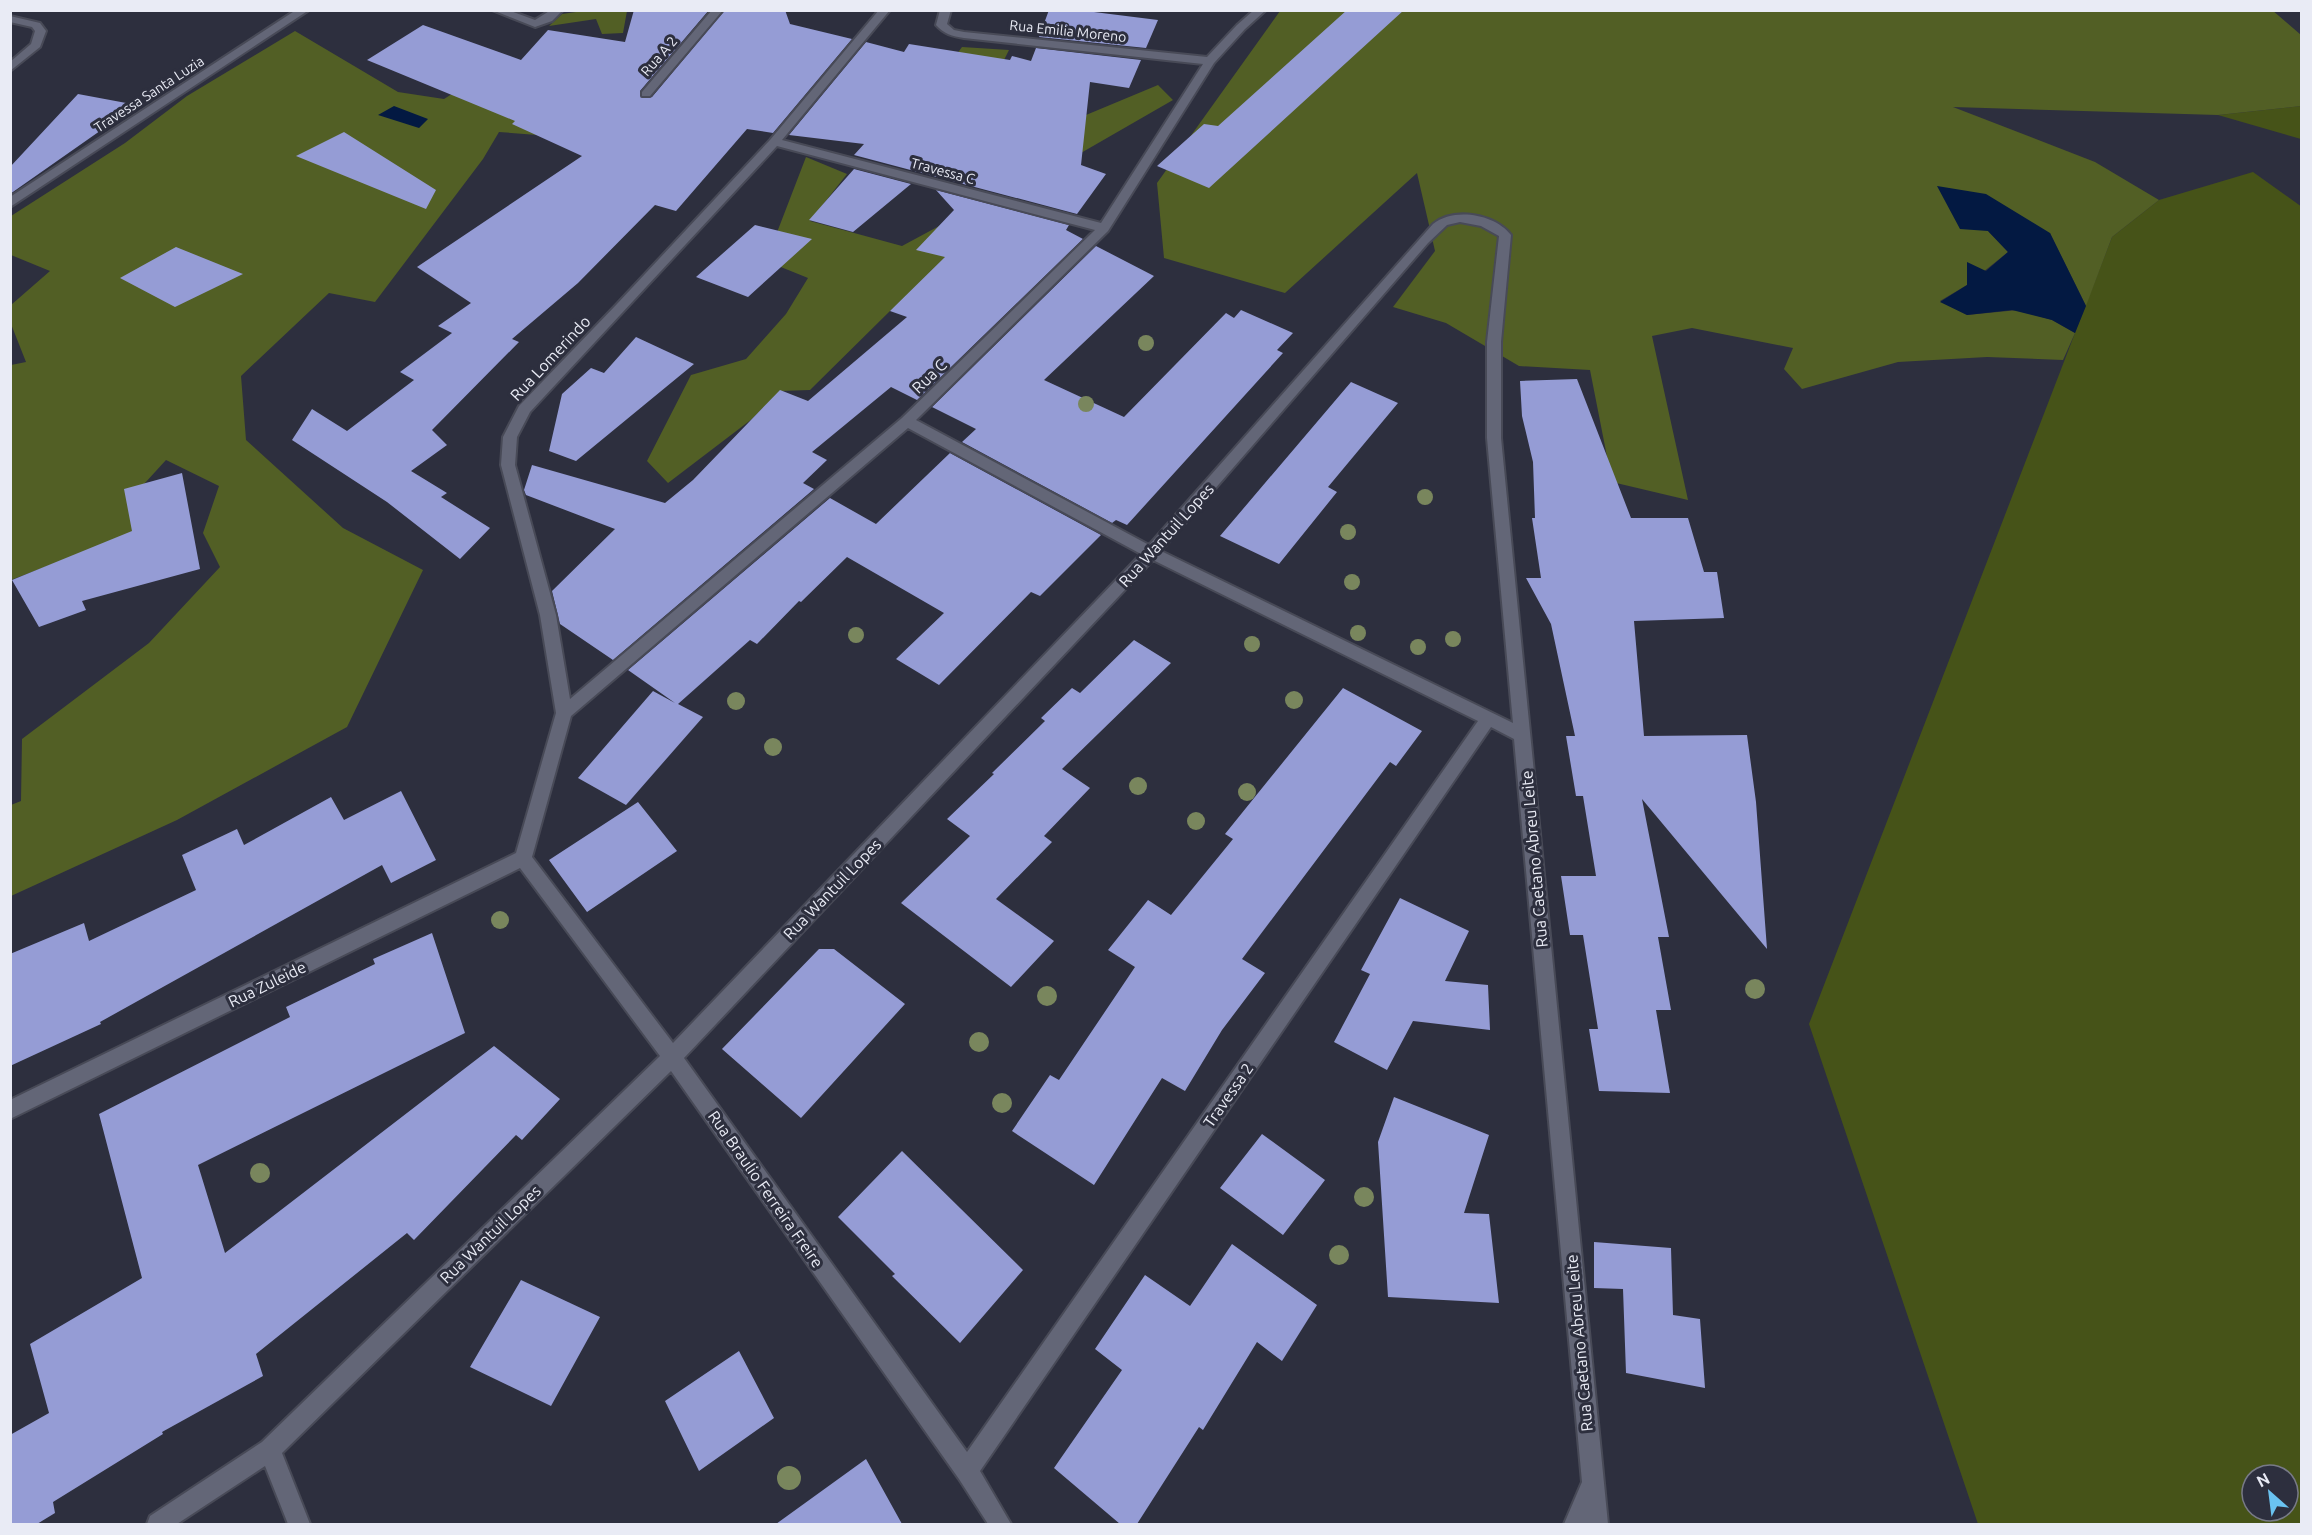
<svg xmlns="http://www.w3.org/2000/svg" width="2312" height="1535" viewBox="0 0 2312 1535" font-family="Ubuntu,sans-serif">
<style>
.green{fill:#465318;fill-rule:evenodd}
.forest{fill:#525f25}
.water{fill:#031942}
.building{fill:#959cd5}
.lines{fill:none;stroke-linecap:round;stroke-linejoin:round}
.minor-casing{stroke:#484a57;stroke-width:4}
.minor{fill:#636677;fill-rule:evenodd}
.tree{fill:#79865d}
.labels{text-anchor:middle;stroke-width:6;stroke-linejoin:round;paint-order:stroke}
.far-street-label{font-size:14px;fill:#e9ebf5;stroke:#2d2f3e}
.street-label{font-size:16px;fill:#e9ebf5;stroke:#2d2f3e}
</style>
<rect width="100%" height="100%" fill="#2d2f3e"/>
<path class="green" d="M2301,106V139L2218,115Z
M2253,172L2302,207L2301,1524H1978L1809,1024L2112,237L2159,200ZM2252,1475H2288V1511H2252Z"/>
<path class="forest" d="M590,10L627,11L623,33L602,34L596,19L549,26L562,14Z
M2272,10L2301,35V106L2218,115L1953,107L2095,162L2159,200L2112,237L2086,306L2050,233L1988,231L2008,252L1967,285L1940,301L1967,315L2018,310L2052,320L2075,333L2063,360L1987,357L1898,362L1802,389L1784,369L1793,348L1692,328L1652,336L1688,500L1612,482L1590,370L1519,366L1446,323L1393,307L1435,251L1417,173L1285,293L1164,258L1157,183L1280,11Z
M295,31L398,92L444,99L501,63L537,135L499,132L483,159L375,302L329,293L241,376L246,440L343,528L423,570L347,727L177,820L11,896V805L21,801L22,739L149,643L220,567L203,533L219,486L166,460L134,495L145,557H71L11,580V365L26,362L11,324V305L50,271L11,255V216L125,143L187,96Z
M962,47L1009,50L994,80L1086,115L1158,85L1173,100L1067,161L924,99Z
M806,157L847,174L810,221L902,246L967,211L1010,218L890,311L810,390L780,391L752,419L668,483L647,461L691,375L746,359L786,314L808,278L766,261Z"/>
<path class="water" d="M394,106L428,119L419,128L378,115Z
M1937,186L1986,194L2050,233L2086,306L2075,333L2052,320L2012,310L1967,315L1940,302L1967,285V262L1986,271L2008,252L1988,231L1960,229Z"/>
<path class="building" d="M634,10H709L640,91L642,98L652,97L725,10H785L790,24L852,39L773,133L747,129L676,211L655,205L578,283L512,339L519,342L432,430L447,445L411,471L447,493L441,497L490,528L460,559L387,502L292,440L312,409L347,431L414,380L400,372L452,333L438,326L471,303L417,267L582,156L512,124L515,121L367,60L423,25L521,60L548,30L625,42Z
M1049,10H1078L1158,20L1146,48L1039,37Z
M1347,10H1404L1209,188L1157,166L1204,124L1218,126Z
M866,42L904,52L909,44L1010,60L1012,56L1031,61L1036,48L1141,60L1129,88L1090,82L1081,165L1106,174L1077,214L854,155L864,144L789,135Z
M78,94L137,105L10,194V167Z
M344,132L436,190L426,209L296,156Z
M854,169L911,184L853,232L809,220Z
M936,190L1069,225L1066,230L1083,239L917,400L891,387L812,452L827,460L803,483L814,489L613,660L560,624L552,591L615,529L526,495L524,490L532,465L665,503L693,480L780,390L808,401L907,317L890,311L945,257L916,250L954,210Z
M755,225L812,239L748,297L696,277Z
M1096,246L1154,276L1044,380L1124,417L1226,313L1234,318L1241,310L1293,333L1277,350L1283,353L1127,525L1116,520L1112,523L962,442L976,429L932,407Z
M176,247L243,274L175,307L120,278Z
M636,337L694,364L576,461L549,451L562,394L591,368L604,373Z
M1577,379L1631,518H1688L1704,572H1717L1724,618L1634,621L1644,736L1747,735L1756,802L1767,949L1642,799L1669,937H1658L1671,1010H1656L1670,1093L1599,1091L1589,1029H1598L1583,935H1570L1561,876H1596L1583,796H1576L1566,736H1575L1551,624L1526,578H1541L1532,518H1535L1533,462L1522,416L1520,381Z
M1351,382L1398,403L1328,487L1337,492L1279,564L1220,536Z
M950,453L1101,535L1040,596L1031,592L939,685L896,659L944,613L847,557L801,602L799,601L757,644L750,640L678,704L703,717L626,805L578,778L653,691L675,703L628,670L830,498L876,524Z
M182,473L200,569L82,601L86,610L39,627L12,580L132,531L124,489Z
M1134,640L1171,663L1062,769L1090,788L1044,836L1052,842L996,899L1054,941L1011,987L901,903L970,836L947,819L994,774L992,773L1045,721L1041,718L1072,688L1080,693Z
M1343,688L1422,731L1396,766L1390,762L1242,959L1265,973L1222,1030L1185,1091L1162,1078L1094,1185L1012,1131L1050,1075L1059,1080L1135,967L1108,950L1148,900L1171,915L1233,839L1225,834Z
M401,791L436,860L391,883L382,865L100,1022L101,1024L10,1066V954L84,923L89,941L196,890L182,855L237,829L244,845L331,797L344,820Z
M638,802L677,851L587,912L549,860Z
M1400,898L1469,931L1445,981L1488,985L1490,1030L1413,1021L1387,1070L1334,1042L1370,974L1361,970Z
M432,933L465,1033L198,1165L225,1253L494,1046L560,1099L522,1140L516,1135L414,1240L407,1233L256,1354L263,1376L162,1432L163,1434L53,1502L55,1513L37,1524H10V1435L49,1413L30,1344L142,1278L99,1114L290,1017L286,1007L375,964L373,959Z
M819,949H834L905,1004L801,1118L722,1049Z
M1394,1097L1489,1135L1464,1213L1489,1214L1499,1303L1388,1297L1378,1142Z
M1262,1134L1325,1180L1283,1235L1220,1188Z
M902,1151L1023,1270L960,1343L892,1276L895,1274L838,1217Z
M1594,1242L1671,1248L1673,1315L1700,1319L1705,1388L1626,1373L1623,1289L1594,1288Z
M1232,1244L1317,1305L1282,1361L1257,1342L1203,1430L1199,1427L1137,1524H1120L1054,1468L1122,1370L1095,1349L1145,1275L1190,1306Z
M521,1280L600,1317L551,1406L470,1367Z
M739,1351L774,1418L699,1471L665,1401Z
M866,1459L902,1524H776Z"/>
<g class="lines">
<defs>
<path id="minor" d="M296,10H309L10,207V197Z
M492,10H508L535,20L551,10H563L552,21L535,27Z
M712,10H723L650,96H642V92Z
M879,10H890L782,140L1101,223L1203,64L964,38C952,36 944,34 936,25L940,10H951L947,24L954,30L964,32L1207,57L1237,25L1254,10H1266L1245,29L1214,63L1108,231L916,420L1149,545L1433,224C1454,207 1495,214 1511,235L1501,342V438L1608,1524H1564L1582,1482L1514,739L1491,727L980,1471L1011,1524H988L959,1479L671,1071L282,1453L310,1524H288L265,1466L177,1524H147L150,1516L262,1442L660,1056L520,868L10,1119V1100L516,853L556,713L540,615L501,465L503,437L519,406L617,304L770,140ZM777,146L1095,230L902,418L570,699L556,615L515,465L517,437L530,412ZM1460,222L1481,226L1499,236L1487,342V438L1513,723L1161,551L1428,243L1447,225ZM908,428L1141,554L673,1043L532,857L571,716ZM1153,560L1478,721L967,1452L684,1058Z
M10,16L40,23L46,31L40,47L10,71V62L31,44L35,31L32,27L10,22Z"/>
</defs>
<use href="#minor" class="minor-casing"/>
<use href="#minor" class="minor"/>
</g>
<g class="tree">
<circle cx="1146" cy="343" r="8"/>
<circle cx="1086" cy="404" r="8"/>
<circle cx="1425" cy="497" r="8"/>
<circle cx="1348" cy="532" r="8"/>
<circle cx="1352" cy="582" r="8"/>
<circle cx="1358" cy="633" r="8"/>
<circle cx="856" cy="635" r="8"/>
<circle cx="1453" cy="639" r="8"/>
<circle cx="1252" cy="644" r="8"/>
<circle cx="1418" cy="647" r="8"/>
<circle cx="1294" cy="700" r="9"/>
<circle cx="736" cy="701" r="9"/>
<circle cx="773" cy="747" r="9"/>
<circle cx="1138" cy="786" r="9"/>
<circle cx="1247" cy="792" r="9"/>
<circle cx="1196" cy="821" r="9"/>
<circle cx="500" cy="920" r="9"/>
<circle cx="1755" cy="989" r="10"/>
<circle cx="1047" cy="996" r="10"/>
<circle cx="979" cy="1042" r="10"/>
<circle cx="1002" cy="1103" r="10"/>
<circle cx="260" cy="1173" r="10"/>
<circle cx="1364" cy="1197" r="10"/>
<circle cx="1339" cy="1255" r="10"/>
<circle cx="789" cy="1478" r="12"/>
</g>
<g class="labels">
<g class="far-street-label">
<text transform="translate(1068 31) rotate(6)" y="5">Rua Emilia Moreno</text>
<text transform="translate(659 56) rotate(-49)" y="5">Rua A 2</text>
<text transform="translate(149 94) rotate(-33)" y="5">Travessa Santa Luzia</text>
<text transform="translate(943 171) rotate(15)" y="5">Travessa C</text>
</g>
<g class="street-label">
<text transform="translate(550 358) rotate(-47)" y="6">Rua Lomerindo</text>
<text transform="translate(929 376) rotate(-44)" y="6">Rua C</text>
<text transform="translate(1166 535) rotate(-48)" y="6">Rua Wantuil Lopes</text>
<text transform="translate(1534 859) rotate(-95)" y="6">Rua Caetano Abreu Leite</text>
<text transform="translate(832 889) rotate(-46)" y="6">Rua Wantuil Lopes</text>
<text transform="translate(267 984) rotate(-26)" y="6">Rua Zuleide</text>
<text transform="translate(1228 1095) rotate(-55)" y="6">Travessa 2</text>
<text transform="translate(766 1189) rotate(55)" y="6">Rua Braulio Ferreira Freire</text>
<text transform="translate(490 1234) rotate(-44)" y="6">Rua Wantuil Lopes</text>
<text transform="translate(1579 1343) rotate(-95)" y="6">Rua Caetano Abreu Leite</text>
</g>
</g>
<rect width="2312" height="1535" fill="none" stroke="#e9ebf5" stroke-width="24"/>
<g transform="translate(2270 1493) rotate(332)"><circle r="28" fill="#2d2f3e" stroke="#787a87" stroke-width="1.5"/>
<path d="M0-4.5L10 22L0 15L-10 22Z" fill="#6ac3f1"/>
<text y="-9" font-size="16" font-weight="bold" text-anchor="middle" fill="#e9ebf5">N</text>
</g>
</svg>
